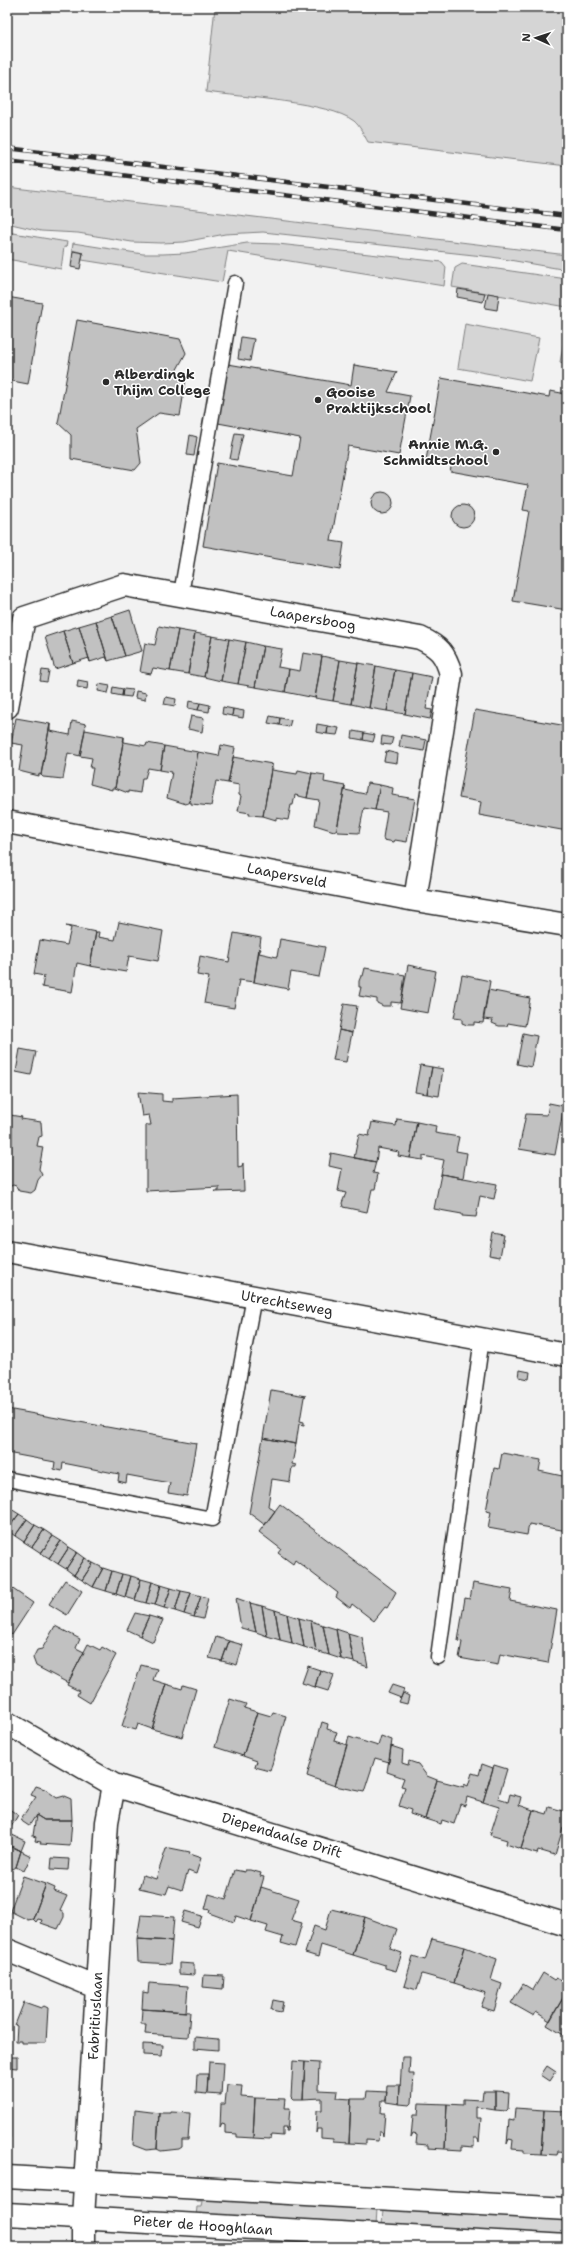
<svg xmlns="http://www.w3.org/2000/svg" width="574" height="2254" viewBox="0 0 574 2254" font-family="'Shantell Sans',sans-serif">
<style>
.green{fill:#d5d5d5;stroke:#808080}
.building{fill:#c1c1c1;stroke:#2b2b2b}
.lines{fill:none;stroke-linecap:round;stroke-linejoin:round}
.lane-casing{stroke:#2b2b2b;stroke-width:17}
.street-casing{stroke:#2b2b2b;stroke-width:25}
.secondary-casing{stroke:#2b2b2b;stroke-width:25}
.lane{stroke:#fff;stroke-width:14}
.street{stroke:#fff;stroke-width:22}
.secondary{stroke:#fff;stroke-width:22}
.rail-casing{stroke:#2b2b2b;stroke-width:4.5}
.rail{stroke:#fff;stroke-width:3;stroke-dasharray:9;stroke-linecap:butt}
.poi-dot{fill:#2b2b2b;stroke:#fff;stroke-width:1.5}
.labels{text-anchor:middle;stroke-width:3;stroke-linejoin:round;paint-order:stroke}
.poi-label{font-size:14px;font-weight:bold;fill:#2b2b2b;stroke:#fff;text-anchor:start}
.street-label{font-size:14px;fill:#2b2b2b;stroke:#fff}
</style>
<rect width="100%" height="100%" fill="#f2f2f2"/>
<filter id="ink" filterUnits="userSpaceOnUse"><feTurbulence type="fractalNoise" baseFrequency=".025" numOctaves="2"/><feDisplacementMap in="SourceGraphic" scale="8" xChannelSelector="R" yChannelSelector="G"/><feConvolveMatrix kernelMatrix="1 2 1 2 8 2 1 2 1" color-interpolation-filters="sRGB"/></filter>
<g filter="url(#ink)">
<path class="green" d="M215,7H567V166L368,142C364,135 360,126 354,121C329,102 241,97 206,92Z
M7,187L567,255V270L492,257L263,232L225,234L184,242L161,243L132,242L78,233L41,231L7,223Z
M7,232L67,242L66,247H64L61,269L7,259Z
M73,243L143,254H163L185,253L247,243L278,244L442,262L446,267L444,286L228,251L222,282L82,260L83,253L72,250Z
M462,264L567,279V307L452,287L455,268Z
M465,324L539,338L530,381L458,368Z
M567,326V364L560,362Z
M197,2198L377,2208L376,2227L196,2217L197,2207H201L202,2201H197Z
M383,2208L567,2218V2238L382,2228Z"/>
<path class="building" d="M73,251L83,253L80,269L71,267Z
M458,289L485,293L483,302L457,297Z
M488,293L499,295L497,310L485,308Z
M7,297L42,303L28,384L7,380Z
M77,320L180,339L186,353L175,373L186,379L180,416L159,413L136,429L141,463L135,470L71,459V435L58,423Z
M241,337L254,339L250,361L238,359Z
M228,364L351,385L354,365L397,372L388,392L410,396L399,455L348,446L331,541L344,543L340,570L203,546L217,463L293,476L300,438L218,423Z
M441,378L549,397L550,391L567,394V610L513,601L529,511L523,510L528,485L450,471L452,464L426,460Z
M235,433L243,434L237,460L230,459Z
M190,435L197,437L194,456L187,455Z
M371 503a11 11 0 1 1 22 0a11 11 0 1 1-22 0Z
M452 516a11 11 0 1 1 22 0a11 11 0 1 1-22 0Z
M130,610L142,651L125,656L112,616Z
M112,616L125,656L108,661L96,621Z
M96,621L108,661L106,657L90,662L79,626Z
M79,626L90,662L89,658L73,663L63,631Z
M159,626L178,630L170,671L153,668L151,674L140,672L145,643L155,645Z
M178,630L195,633L188,674L170,671Z
M63,631L73,663L55,669L45,637Z
M195,633L212,636L204,677L188,674Z
M212,636L229,639L221,681L204,677Z
M229,639L246,642L238,684L221,681Z
M246,642L263,646L255,687L238,684Z
M263,646L282,649L278,667L289,669L285,692L255,687Z
M303,653L322,656L315,698L285,692L289,669L300,671Z
M322,656L340,660L333,701L315,698Z
M340,660L358,663L351,704L333,701Z
M358,663L376,666L369,708L351,704Z
M376,666L395,670L387,711L369,708Z
M42,670L49,671L47,682L40,681Z
M395,670L412,673L405,714L387,711Z
M412,673L432,677L426,709L432,710L430,719L405,714Z
M78,680L88,682L87,689L77,687Z
M99,684L110,686L108,693L98,691Z
M113,687L123,689L122,696L112,694Z
M123,689L133,690L131,697L122,696Z
M136,691L146,693L145,700L135,698Z
M166,697L176,699L175,706L164,704Z
M189,701L200,703L198,710L188,708Z
M200,703L210,705L209,712L198,710Z
M223,707L233,709L232,716L222,714Z
M233,709L244,711L243,718L232,716Z
M475,710L567,726V831L479,815L481,802L459,798Z
M191,716L204,718L202,732L188,729Z
M270,716L280,718L279,725L268,723Z
M16,718L50,724L41,775L39,774V776L19,771L23,745L11,743Z
M280,718L291,720L289,727L279,725Z
M72,721L86,724L80,756L68,753L63,779L43,777L41,775L50,724V731L70,735Z
M317,724L328,726L327,734L316,732Z
M328,726L339,728L337,735L327,734Z
M85,730L124,737L115,788H112V790L90,784L93,768H90L92,758L80,756Z
M353,731L364,733L363,740L352,738Z
M364,733L375,735L373,742L363,740Z
M401,735L426,740L424,751L399,747Z
M382,736L393,738L391,745L381,744Z
M124,737V742L146,746L147,743L164,746L160,770L148,768L145,778H142L140,793L128,791V793L115,788Z
M221,745L235,748L228,783L216,781L211,806L191,804V802H189L198,752L219,756Z
M164,746L198,752L189,802L186,804L167,798L172,772L160,770Z
M386,751L398,754L397,763L384,761Z
M233,757L272,764L263,816L249,815L250,813L238,811L241,796L239,795V785L228,783Z
M272,764V770L297,774L298,770L312,773L307,798L295,795L293,805H291L288,820L276,818V820L263,816Z
M312,773L325,775L324,782L345,786L337,829L334,831L315,825L319,800L307,798Z
M367,783L380,785L375,810L364,808L359,833L338,832L337,829L345,786V790L365,794Z
M380,785L393,788L392,795L415,799L407,842L395,840L394,842L384,840L383,838L387,812L375,810Z
M119,922L163,931L158,961L129,956L126,972L90,966L96,932H99L98,937L115,940Z
M66,926L96,932L90,966L77,963L72,992L42,987L44,976L34,974L40,940L67,945L71,928Z
M234,933L261,938L254,982L239,980L234,1008L204,1003L209,977L197,975L200,956L229,962Z
M280,939L325,947L319,977L291,972L288,989L254,982L259,948L261,949L259,953L277,957Z
M408,965L436,971L428,1013L400,1008Z
M365,968L405,975L401,1003L391,1002V1006H383L377,1003V999L359,996L361,987H359V981L361,976H363Z
M462,975L490,981L483,1023L474,1022V1025H467L462,1023V1019L454,1018Z
M488,990L530,998L525,1026L508,1023L507,1026H499L492,1023L493,1020L483,1019Z
M344,1004L357,1006L352,1033L339,1030Z
M339,1030L352,1033L346,1062L333,1060Z
M523,1033L537,1036L531,1067L517,1064Z
M20,1049L36,1052L31,1075L16,1072Z
M420,1065L432,1067L427,1094L415,1092Z
M432,1067L443,1069L439,1096L427,1094Z
M138,1092L162,1094V1101L172,1102V1098L237,1094L238,1167L242,1166L243,1163L244,1191L216,1192L215,1191H219V1187L146,1191V1125H151L149,1115L142,1116Z
M549,1103L564,1106L555,1155L519,1149L526,1114L547,1115Z
M10,1115L22,1117L21,1119L41,1122L42,1136L39,1137L37,1146L43,1147L39,1169L42,1175L38,1180L35,1190L31,1193L19,1191L16,1186L13,1185L7,1188V1131Z
M397,1119L417,1122L410,1158L398,1156L399,1152L378,1148L376,1162L354,1158L359,1134L369,1136L372,1122L396,1126Z
M417,1122L436,1126L435,1133L459,1137L456,1151L467,1153L463,1178L441,1174L444,1160L423,1156V1160L410,1158Z
M331,1153L376,1162L373,1173L378,1174L375,1189H372L367,1212L343,1207L342,1203L346,1193L338,1191L342,1169L329,1166Z
M441,1174L497,1184L494,1199L480,1196L476,1217L462,1216V1214L434,1209Z
M493,1233L504,1235L500,1257L489,1255Z
M520,1370L530,1372L529,1379L519,1377Z
M271,1390L306,1396L304,1397L300,1421L304,1422V1425L299,1424L296,1444L263,1438Z
M7,1409L196,1443L187,1496L168,1493L170,1483L127,1475L126,1483L118,1481L119,1474L63,1463L62,1471L54,1469L55,1462L7,1453Z
M263,1438L296,1444L292,1464L296,1465V1467H292L290,1481L291,1482L272,1479L268,1506L275,1511L265,1525L249,1513Z
M502,1453L541,1460L539,1471L567,1477V1531L529,1524L527,1535L488,1528L491,1512L486,1511L494,1468L499,1469Z
M280,1504L396,1592L387,1608L385,1607L374,1621L352,1604L350,1608L336,1597L338,1593L295,1560L293,1564L278,1553L281,1549L259,1532Z
M11,1509L19,1514L7,1530V1514Z
M19,1514L27,1519L15,1536L7,1530Z
M27,1519L35,1525L24,1542L15,1536Z
M35,1525L44,1530L32,1547L24,1542Z
M44,1530L53,1536L41,1553L32,1547Z
M53,1536L61,1541L49,1558L41,1553Z
M61,1541L69,1547L58,1564L49,1558Z
M69,1547L77,1552L66,1569L58,1564Z
M77,1552L85,1558L74,1575L66,1569Z
M85,1558L93,1563L82,1580L74,1575Z
M93,1563L103,1568L93,1587L82,1580Z
M103,1568L112,1571L106,1591L93,1587Z
M112,1571L122,1574L116,1594L106,1591Z
M122,1574L131,1576L125,1597L116,1594Z
M131,1576L141,1579L135,1600L125,1597Z
M141,1579L152,1582L146,1603L135,1600Z
M65,1580L82,1591L67,1615L49,1604Z
M152,1582L161,1585L155,1605L146,1603Z
M473,1583L512,1590L510,1601L557,1610L548,1663L500,1654L498,1665L459,1658L462,1642L458,1641L465,1598L470,1599Z
M7,1585L33,1603L12,1635L8,1632L7,1634Z
M161,1585L171,1588L164,1608L155,1605Z
M171,1588L181,1591L175,1611L164,1608Z
M181,1591L191,1593L184,1614L175,1611Z
M191,1593L201,1596L194,1617L184,1614Z
M201,1596L208,1598L203,1619L194,1617Z
M236,1598L250,1603L256,1632L241,1628Z
M250,1603L262,1606L267,1636L256,1632Z
M262,1606L275,1610L280,1640L267,1636Z
M275,1610L287,1614L292,1643L280,1640Z
M135,1613L149,1616L140,1636L127,1630Z
M287,1614L299,1618L304,1647L292,1643Z
M149,1616L163,1620L153,1642L140,1636Z
M299,1618L311,1621L316,1651L304,1647Z
M311,1621L323,1625L329,1655L316,1651Z
M323,1625L336,1629L341,1659L329,1655Z
M55,1626L80,1639L76,1648L84,1652L68,1683L36,1666L33,1658L37,1650L42,1649Z
M336,1629L348,1633L354,1662L341,1659Z
M348,1633L362,1637L368,1667L354,1662Z
M216,1637L229,1641L222,1661L209,1658Z
M229,1641L243,1645L237,1665L222,1661Z
M88,1644L100,1650L102,1647L116,1655L90,1703L77,1695L79,1691L67,1685Z
M141,1665L157,1669L153,1680L166,1684L152,1729L138,1724L136,1730L122,1726Z
M308,1666L320,1670L315,1687L302,1683Z
M320,1670L334,1675L328,1691L315,1687Z
M166,1684L182,1689L183,1685L196,1689L182,1737L152,1729Z
M392,1685L404,1689L401,1698L388,1693Z
M403,1693L409,1696L407,1704L399,1702Z
M230,1699L246,1704L244,1708L257,1712L243,1756L215,1747Z
M257,1712L271,1716L273,1712L286,1716L270,1771L255,1767L257,1761L243,1756Z
M322,1722L328,1724L327,1729L337,1732L334,1741L347,1745L335,1786L307,1776Z
M381,1736L392,1740L389,1762L375,1758L364,1792L335,1786L349,1737L378,1746Z
M391,1746L403,1750L402,1763L408,1765L409,1761L418,1764L427,1776L437,1780L425,1819L410,1814L411,1810L399,1806L405,1787L401,1786L404,1778L387,1772Z
M482,1764L493,1768L483,1802L467,1797L465,1806L460,1804L454,1824L442,1820L441,1824L425,1819L437,1780L464,1787V1784L468,1786L472,1773L479,1775Z
M494,1765L507,1769L498,1799L508,1802L510,1794L521,1797L519,1805L533,1810L521,1849L506,1844L507,1840L490,1835L499,1807L483,1802Z
M36,1786L45,1789L57,1798L64,1796L71,1799L72,1820H44L36,1815L29,1826L20,1820L36,1797L31,1795Z
M549,1807L567,1812V1829L563,1828L555,1855L538,1850L537,1854L521,1849L533,1810L547,1814Z
M9,1809L18,1815L7,1834V1812Z
M36,1815L44,1820H72L70,1846L40,1844L41,1842L35,1841L36,1837L33,1836Z
M8,1833L25,1841L21,1851L7,1844Z
M11,1847L21,1851L16,1867L13,1869L7,1866V1858Z
M170,1848L190,1852L189,1854L201,1858L196,1874L188,1871L182,1890L169,1886L166,1894L139,1888L143,1875L156,1879L166,1849Z
M21,1851L31,1856L24,1871L16,1867Z
M52,1858L69,1859L68,1870L51,1869Z
M235,1870L245,1872V1870H250L261,1873L260,1876L264,1877L251,1921L236,1916L234,1922L209,1913L210,1910L205,1909L209,1894L226,1899Z
M23,1876L46,1884L33,1919L28,1920L10,1911Z
M46,1884L55,1888L54,1891L67,1896L60,1911L64,1913V1917L58,1929L41,1923L42,1920L38,1919L36,1922L33,1919Z
M261,1887L299,1899L291,1920L302,1923L295,1947L281,1943L283,1937L266,1932L268,1926L251,1921Z
M331,1909L365,1917L353,1955L321,1945L318,1957L305,1953L314,1926L325,1930Z
M185,1911L202,1916L198,1927L181,1922Z
M141,1915L174,1917L172,1941L137,1939Z
M365,1917L397,1929L390,1949L402,1953L396,1971L385,1968V1965L353,1955Z
M137,1939L172,1941L170,1964L138,1962Z
M432,1939L465,1947L454,1983L422,1974L417,1990L404,1986L413,1956L425,1960Z
M465,1947L497,1959L491,1980L502,1984L494,2011L481,2007L486,1993L454,1983Z
M179,1963L194,1964V1975L179,1974Z
M543,1973L554,1980L556,1978L567,1984V1991L550,2021L536,2012L534,2016L511,2003L523,1984L533,1990Z
M204,1975L224,1976L223,1989L203,1987Z
M149,1983L188,1986L186,2012L142,2009L143,1992L148,1993Z
M567,1991V2037L547,2025Z
M273,2000L283,2002L281,2012L271,2010Z
M24,2002L41,2008L44,2006L48,2008L46,2043H22V2041H16L17,2026L15,2025Z
M142,2009L190,2012L188,2037L145,2034L146,2024H141Z
M195,2037L218,2039V2050L195,2048Z
M143,2044L163,2045L162,2056L143,2055Z
M7,2049H10L9,2057H17V2068L7,2067Z
M402,2057H410L409,2074H414L412,2103L410,2105L399,2104Z
M293,2061L305,2062L303,2099H293L291,2097Z
M209,2062L223,2063L221,2095L207,2094Z
M305,2062L319,2063L318,2090L338,2091L337,2098L351,2099L349,2143L333,2142V2139L321,2138V2129H317L316,2133L317,2110H322V2098L303,2099Z
M547,2066L556,2072L550,2081L541,2075Z
M197,2074H208L207,2094L196,2093Z
M227,2085L242,2086L241,2097L255,2098L253,2138L237,2137V2134L225,2133V2124L222,2123L220,2127L221,2104H225Z
M387,2085H400L399,2104L386,2102Z
M367,2091L387,2092L386,2100H382L381,2113H385L383,2137L382,2132H379L378,2141L366,2140V2144L349,2143L351,2099H366Z
M483,2091H495V2110L476,2107V2118H481L479,2142L478,2138H474V2147L462,2146V2150L445,2149L447,2104L463,2105V2099L482,2100Z
M495,2091L509,2092L508,2109L506,2111L495,2110Z
M255,2098L285,2099L284,2108H290L288,2131H286L287,2127H283V2136L271,2135L270,2139L253,2138Z
M419,2103L447,2104L445,2149L428,2148V2145L416,2144L417,2135L413,2134L411,2138L413,2115H418Z
M7,2107H10V2138H7Z
M515,2108L544,2110L541,2154L524,2153V2150L512,2149L513,2140L509,2139L507,2144L509,2120L514,2121Z
M135,2110L159,2113L157,2149L146,2150L133,2145Z
M544,2110L567,2111V2152L558,2151L557,2155L541,2154Z
M171,2112L190,2113L188,2140H182V2147L179,2149L161,2151L157,2149L159,2113H171Z"/>
<g class="lines">
<defs>
<path id="lane" d="M181,594L235,283
M7,1479L212,1519L254,1297
M438,1657L482,1338"/>
<path id="street" d="M7,707L24,618L124,585L420,638C439,647 445,653 451,674L415,900
M7,822L415,900L567,925
M7,1723L114,1785L567,1925
M7,1950L96,1987
M7,2177L567,2209
M7,2214L567,2246
M83,2247V2218L107,1822L114,1785"/>
<path id="secondary" d="M7,1251L567,1355"/>
</defs>
<use href="#lane" class="lane-casing"/>
<use href="#street" class="street-casing"/>
<use href="#secondary" class="secondary-casing"/>
<use href="#lane" class="lane"/>
<use href="#street" class="street"/>
<use href="#secondary" class="secondary"/>
<defs>
<path id="rail" d="M7,148L567,216
M7,161L567,230"/>
</defs>
<use href="#rail" class="rail-casing"/>
<use href="#rail" class="rail"/>
</g>
</g>
<g class="poi-dot">
<circle cx="106" cy="382" r="4"/>
<circle cx="318" cy="400" r="4"/>
<circle cx="496" cy="452" r="4"/>
</g>
<g class="labels">
<g class="poi-label">
<text x="114" y="379">Alberdingk<tspan x="114" dy="16">Thijm College</tspan></text>
<text x="326" y="397">Gooise<tspan x="326" dy="16">Praktijkschool</tspan></text>
<text x="488" y="449" text-anchor="end">Annie M.G.<tspan x="488" dy="16">Schmidtschool</tspan></text>
</g>
<g class="street-label">
<text transform="translate(313 618) rotate(10)" y="5">Laapersboog</text>
<text transform="translate(287 875) rotate(11)" y="5">Laapersveld</text>
<text transform="translate(287 1303) rotate(10)" y="5">Utrechtseweg</text>
<text transform="translate(282 1835) rotate(17)" y="5">Diependaalse Drift</text>
<text transform="translate(95 2016) rotate(-87)" y="5">Fabritiuslaan</text>
<text transform="translate(203 2225) rotate(4)" y="5">Pieter de Hooghlaan</text>
</g>
</g>
<rect width="574" height="2254" fill="none" stroke="#fff" stroke-width="24"/>
<rect x="12" y="12" width="550" height="2230" fill="none" stroke="#2b2b2b" stroke-width="1.5" filter="url(#ink)"/>
<g transform="translate(536 38) rotate(273)" stroke="#ffffff" stroke-width="3" paint-order="stroke">
<path d="M0-3L7 15L0 10L-7 15Z" fill="#2b2b2b"/>
<text y="-6" font-size="11" font-weight="bold" text-anchor="middle" fill="#2b2b2b">N</text>
</g>
</svg>
